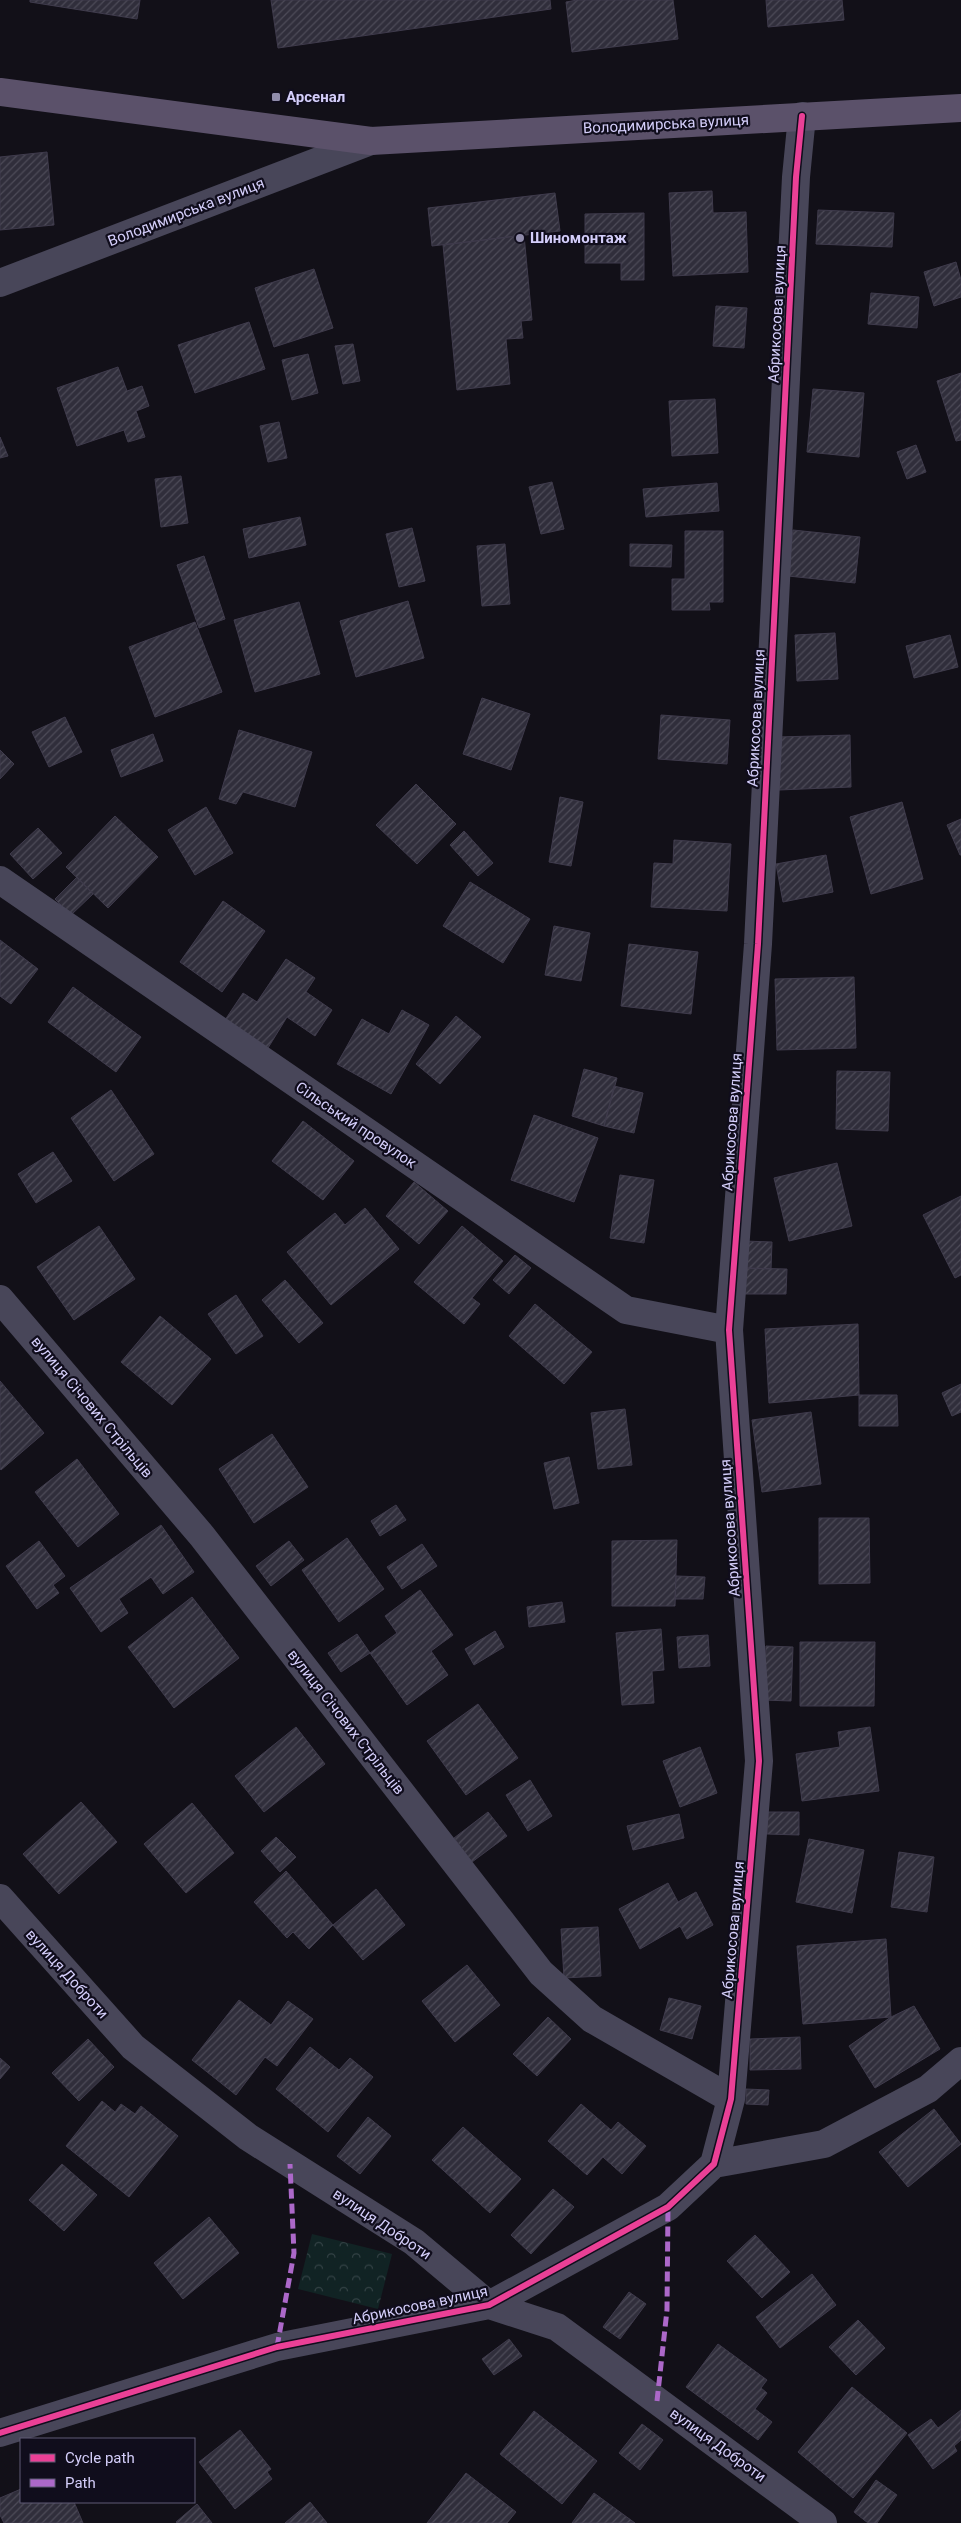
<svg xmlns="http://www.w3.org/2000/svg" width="961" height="2523" viewBox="0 0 961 2523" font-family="Roboto,sans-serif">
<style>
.park{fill:url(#park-crowns)}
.building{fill:url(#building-hatch);stroke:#3f3b4c}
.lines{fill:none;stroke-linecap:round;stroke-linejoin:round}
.minor{stroke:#484659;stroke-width:28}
.major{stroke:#5b516a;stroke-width:28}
.quiet{stroke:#ac68c9;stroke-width:5;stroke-dasharray:10 5;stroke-linecap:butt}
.cycleway-casing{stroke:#100d1c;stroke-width:9}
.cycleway{stroke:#ea4096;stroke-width:6}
.poi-dot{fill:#908cab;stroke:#100d1c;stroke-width:2}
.labels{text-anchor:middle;stroke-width:4.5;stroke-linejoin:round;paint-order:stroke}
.poi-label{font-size:15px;font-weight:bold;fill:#d4cefa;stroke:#100d1c;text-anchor:start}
.street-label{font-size:15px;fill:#d4cefa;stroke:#100d1c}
</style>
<defs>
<pattern id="park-crowns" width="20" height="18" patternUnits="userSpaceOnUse" patternTransform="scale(1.25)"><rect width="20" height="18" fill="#112324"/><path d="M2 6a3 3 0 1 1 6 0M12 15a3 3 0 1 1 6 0" fill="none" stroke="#334245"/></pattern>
<pattern id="building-hatch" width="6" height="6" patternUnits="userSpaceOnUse" patternTransform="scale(1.25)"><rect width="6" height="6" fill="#302e3b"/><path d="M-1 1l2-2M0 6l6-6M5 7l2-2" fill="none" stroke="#4d4b58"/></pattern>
</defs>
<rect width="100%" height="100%" fill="#121018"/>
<path class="park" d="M312,2234L392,2254L378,2309L298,2289Z"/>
<path class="building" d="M30,0H140L137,19L30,2Z
M271,0H550L551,9L278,48Z
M577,0H673L678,39L572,52L566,2Z
M766,0H842L844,20L768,27Z
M47,152L54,225L0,230V157Z
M712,191L713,213L746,212L748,272L673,276L669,193Z
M555,193L560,231L432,246L428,208Z
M818,210L894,213L892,247L816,244Z
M644,213V280H621V263H585V214Z
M524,235L532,320L521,321L523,338L506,339L510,384L457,390L443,245Z
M956,262L961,280V297L934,306L924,272Z
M314,269L333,328L274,347L255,288Z
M871,293L919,297L917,328L868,324Z
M716,306L747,308L744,348L713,346Z
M249,322L265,369L195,393L178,345Z
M353,344L360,381L343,384L335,346Z
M308,354L318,393L292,400L282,360Z
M118,367L127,391L142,386L149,406L136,411L145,437L128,442L124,430L77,446L57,388Z
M961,373V440L956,441L937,381Z
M813,389L864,393L859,457L807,452Z
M715,399L718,453L672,456L669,401Z
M279,422L287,458L268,462L260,426Z
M0,437L8,456L0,458Z
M916,445L926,472L907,479L897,452Z
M181,476L188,523L161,527L155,479Z
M552,482L564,529L541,534L529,487Z
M717,483L719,511L646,517L643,489Z
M300,517L306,545L249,558L243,529Z
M412,528L425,581L399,587L386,534Z
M793,530L860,537L855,583L788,576Z
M685,531H723V602H709L710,610H672V579H685Z
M505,544L510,604L482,606L477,546Z
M630,544L672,545L671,567L630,566Z
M204,556L225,619L199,628L177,565Z
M408,601L424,658L356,677L340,621Z
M299,602L320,674L255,692L234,620Z
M195,622L222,692L155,717L129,647Z
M835,633L838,679L797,681L795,635Z
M950,635L958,667L914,678L906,646Z
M482,698L530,714L511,770L463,754Z
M661,715L730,720L727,764L658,759Z
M65,717L82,752L49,767L32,732Z
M239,730L312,752L295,807L243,792L236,804L219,799Z
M153,734L163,761L121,777L111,750Z
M850,735L851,787L779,790L777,737Z
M0,750L14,764L0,779Z
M416,784L456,824L417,864L376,825Z
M560,797L583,802L571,866L549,862Z
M902,802L923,879L871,894L850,817Z
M206,807L233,853L195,875L168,830Z
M115,816L158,857L108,908L66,867Z
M961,819V855H960L947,825Z
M38,828L62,853L33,879L10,854Z
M464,831L493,863L478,876L450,845Z
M674,840L731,844L727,911L651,907L654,863L673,864Z
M826,855L833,892L783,902L776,864Z
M77,877L93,894L71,915L55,899Z
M470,882L530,919L503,963L443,926Z
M223,901L265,931L222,992L180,962Z
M554,926L590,933L581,981L545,975Z
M0,940L38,969L11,1004L0,996Z
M629,944L698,952L691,1014L621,1006Z
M286,959L315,978L306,992L332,1010L315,1036L287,1017L268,1048L225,1020L243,993L257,1002Z
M854,977L856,1048L777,1050L775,979Z
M73,987L141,1037L116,1072L48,1022Z
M402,1010L429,1025L391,1094L337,1064L362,1019L389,1034Z
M456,1016L481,1037L440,1084L416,1064Z
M584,1069L617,1078L604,1126L572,1116Z
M837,1071L890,1072L888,1131L836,1129Z
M614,1086L643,1093L634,1133L604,1126Z
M111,1090L154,1154L114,1181L71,1118Z
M534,1115L598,1138L574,1202L511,1180Z
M303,1121L354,1161L323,1200L272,1161Z
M53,1152L72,1181L36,1203L18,1174Z
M837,1163L852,1226L789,1241L774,1178Z
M620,1175L654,1180L644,1243L610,1238Z
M414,1182L448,1211L419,1244L386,1216Z
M961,1196V1275L955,1278L923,1215Z
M365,1208L399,1249L331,1305L287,1252L335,1213L345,1225Z
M99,1226L135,1279L74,1320L37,1267Z
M462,1226L503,1261L472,1298L480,1304L464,1324L414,1282Z
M744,1241L772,1242L771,1269L743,1268Z
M515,1255L531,1268L509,1294L493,1280Z
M743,1268L787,1269L786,1294H742Z
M285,1280L323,1323L299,1343L262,1300Z
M236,1295L263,1336L236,1354L208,1314Z
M535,1304L592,1352L564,1384L509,1336Z
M160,1316L211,1359L172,1405L121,1362Z
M858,1324L859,1395L769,1403L765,1329Z
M0,1381L44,1433L1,1470L0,1469Z
M961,1384V1412L952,1416L942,1393Z
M859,1395H897L898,1426H859Z
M625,1409L632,1465L598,1469L591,1413Z
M811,1412L821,1484L762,1492L752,1420Z
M272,1434L308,1487L254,1523L219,1469Z
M569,1457L579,1503L554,1509L544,1463Z
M77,1459L119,1514L78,1547L35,1492Z
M396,1505L406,1520L380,1536L371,1521Z
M819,1518H869L870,1583L819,1584Z
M161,1525L194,1572L163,1594L151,1577L119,1599L128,1613L101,1632L70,1588Z
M347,1538L384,1589L339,1622L302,1570Z
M677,1540L675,1606H612V1541Z
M39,1541L65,1576L53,1585L59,1593L37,1609L6,1566Z
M289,1541L304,1560L271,1586L256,1566Z
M422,1544L437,1566L402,1589L387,1567Z
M676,1576L705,1577L703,1599H675Z
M420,1590L453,1635L431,1651L448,1675L407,1705L370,1653L397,1633L385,1616Z
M192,1597L239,1658L174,1708L128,1647Z
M562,1602L565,1622L529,1627L527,1607Z
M661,1629L664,1670L652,1671L654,1703L622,1705L616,1633Z
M495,1631L504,1647L474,1665L465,1649Z
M357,1634L370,1653L341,1672L328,1653Z
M708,1635L710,1666L679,1668L677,1637Z
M800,1642H875L874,1706H800Z
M766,1646L793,1647L791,1701L764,1700Z
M478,1704L518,1758L466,1795L427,1741Z
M296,1727L325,1764L264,1812L235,1776Z
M870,1727L879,1791L802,1801L796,1754L840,1747L838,1732Z
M700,1747L717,1793L680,1807L663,1761Z
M530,1780L552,1816L528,1831L506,1795Z
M81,1802L117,1842L59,1894L23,1854Z
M192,1803L234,1853L186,1893L144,1844Z
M488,1812L507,1836L472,1862L454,1838Z
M768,1812H799V1835L767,1834Z
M679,1814L684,1838L633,1850L627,1826Z
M276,1837L296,1857L280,1872L261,1851Z
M809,1839L864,1850L852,1913L796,1902Z
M899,1852L934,1857L927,1912L891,1907Z
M286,1871L333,1925L309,1949L293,1932L287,1938L254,1902Z
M668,1883L678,1902L696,1892L713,1925L687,1939L680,1926L640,1949L619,1909Z
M376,1889L405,1925L363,1960L333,1925Z
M598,1927L601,1976L564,1978L561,1929Z
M886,1939L891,2017L803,2024L797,1946Z
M467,1965L500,2005L455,2042L422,2001Z
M669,1998L701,2006L692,2039L660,2030Z
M239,2000L271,2025L288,2001L313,2019L277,2066L265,2057L236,2095L192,2060Z
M914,2006L940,2049L875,2088L849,2046L891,2017Z
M548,2017L571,2039L537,2076L513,2054Z
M800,2037L801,2069L750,2070V2039Z
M88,2039L114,2067L79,2101L52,2073Z
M310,2047L339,2070L350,2058L373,2077L328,2132L276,2089Z
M0,2058L10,2067L0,2079Z
M746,2089L769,2090L768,2105L746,2104Z
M102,2101L115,2112L121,2104L135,2114L141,2106L178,2136L129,2197L66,2146Z
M581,2104L611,2130L618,2122L646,2146L622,2174L603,2157L587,2175L548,2141Z
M934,2109L961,2144L908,2187L879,2152Z
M368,2117L391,2136L360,2174L337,2156Z
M463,2127L521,2179L490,2213L432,2160Z
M62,2164L97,2195L64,2231L29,2200Z
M553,2189L574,2207L531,2254L511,2235Z
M209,2217L239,2253L183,2299L154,2263Z
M755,2235L790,2272L762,2298L727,2261Z
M812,2274L836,2305L780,2348L756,2317Z
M629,2292L646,2304L620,2339L603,2327Z
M858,2320L885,2348L856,2375L829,2347Z
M509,2339L522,2356L494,2375L482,2359Z
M718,2344L767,2380L761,2388L767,2393L755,2409L772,2422L758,2440L686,2387Z
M852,2387L907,2433L853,2498L798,2452Z
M961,2410V2440L954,2446L957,2451L933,2469L908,2435L931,2419L938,2428Z
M534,2411L597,2461L562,2504L500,2454Z
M642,2424L663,2440L640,2470L619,2453Z
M240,2430L271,2469L267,2472L272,2479L235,2509L199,2462Z
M466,2473L516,2512L507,2523H427Z
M876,2480L897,2495L877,2523H868L854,2512Z
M21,2489V2502H74L83,2523H4L0,2515V2498Z
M594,2493L635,2523H572Z
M310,2502L327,2523H285Z
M197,2504L212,2523H177L176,2522Z"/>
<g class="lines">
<path class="minor" d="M0,283L371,141
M0,880L626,1310L729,1330
M0,1299L202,1536L541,1973L592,2019L731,2099
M0,1898L133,2047L248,2137L414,2242L489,2305L557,2327L823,2523
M714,2164L824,2144L928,2089L961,2061
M0,2433L277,2347L489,2305L668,2207L714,2164L731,2099L759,1761L729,1330L758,944L796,177L802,116"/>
<path class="major" d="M0,92L371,141L961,108"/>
<path class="quiet" d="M277,2347L294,2253L290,2164
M657,2401L667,2310L668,2207"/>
<defs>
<path id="cycleway" d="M0,2433L277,2347L489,2305L668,2207L714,2164L731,2099L759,1761L729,1330L758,944L796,177L802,116"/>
</defs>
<use href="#cycleway" class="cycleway-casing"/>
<use href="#cycleway" class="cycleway"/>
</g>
<g class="poi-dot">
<rect x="271" y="92" width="10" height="10" rx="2.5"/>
<circle cx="520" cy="238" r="5"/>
</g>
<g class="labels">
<g class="poi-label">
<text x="286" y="102">Арсенал</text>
<text x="530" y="243">Шиномонтаж</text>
</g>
<g class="street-label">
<text transform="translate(666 124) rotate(-3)" y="5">Володимирська вулиця</text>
<text transform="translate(186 212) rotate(-21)" y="5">Володимирська вулиця</text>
<text transform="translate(777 314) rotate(-87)" y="5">Абрикосова вулиця</text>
<text transform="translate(756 718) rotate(-87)" y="5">Абрикосова вулиця</text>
<text transform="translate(732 1122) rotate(-86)" y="5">Абрикосова вулиця</text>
<text transform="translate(356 1125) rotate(34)" y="5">Сільський провулок</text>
<text transform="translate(92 1407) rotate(50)" y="5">вулиця Січових Стрільців</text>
<text transform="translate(730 1528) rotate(-94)" y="5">Абрикосова вулиця</text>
<text transform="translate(346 1722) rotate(52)" y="5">вулиця Січових Стрільців</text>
<text transform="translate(733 1930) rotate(-85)" y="5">Абрикосова вулиця</text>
<text transform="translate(67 1974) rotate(48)" y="5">вулиця Доброти</text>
<text transform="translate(382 2224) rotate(34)" y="5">вулиця Доброти</text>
<text transform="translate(420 2305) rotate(-12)" y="5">Абрикосова вулиця</text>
<text transform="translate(718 2445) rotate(36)" y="5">вулиця Доброти</text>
</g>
</g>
<rect x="20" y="2438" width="175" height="65" fill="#100d1c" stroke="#5e5a75"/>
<rect x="30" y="2454" width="25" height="8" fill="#ea4096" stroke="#5e5a75"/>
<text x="65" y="2463" font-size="15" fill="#d4cefa">Cycle path</text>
<rect x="30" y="2479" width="25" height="8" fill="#ac68c9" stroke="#5e5a75"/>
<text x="65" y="2488" font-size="15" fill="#d4cefa">Path</text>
</svg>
